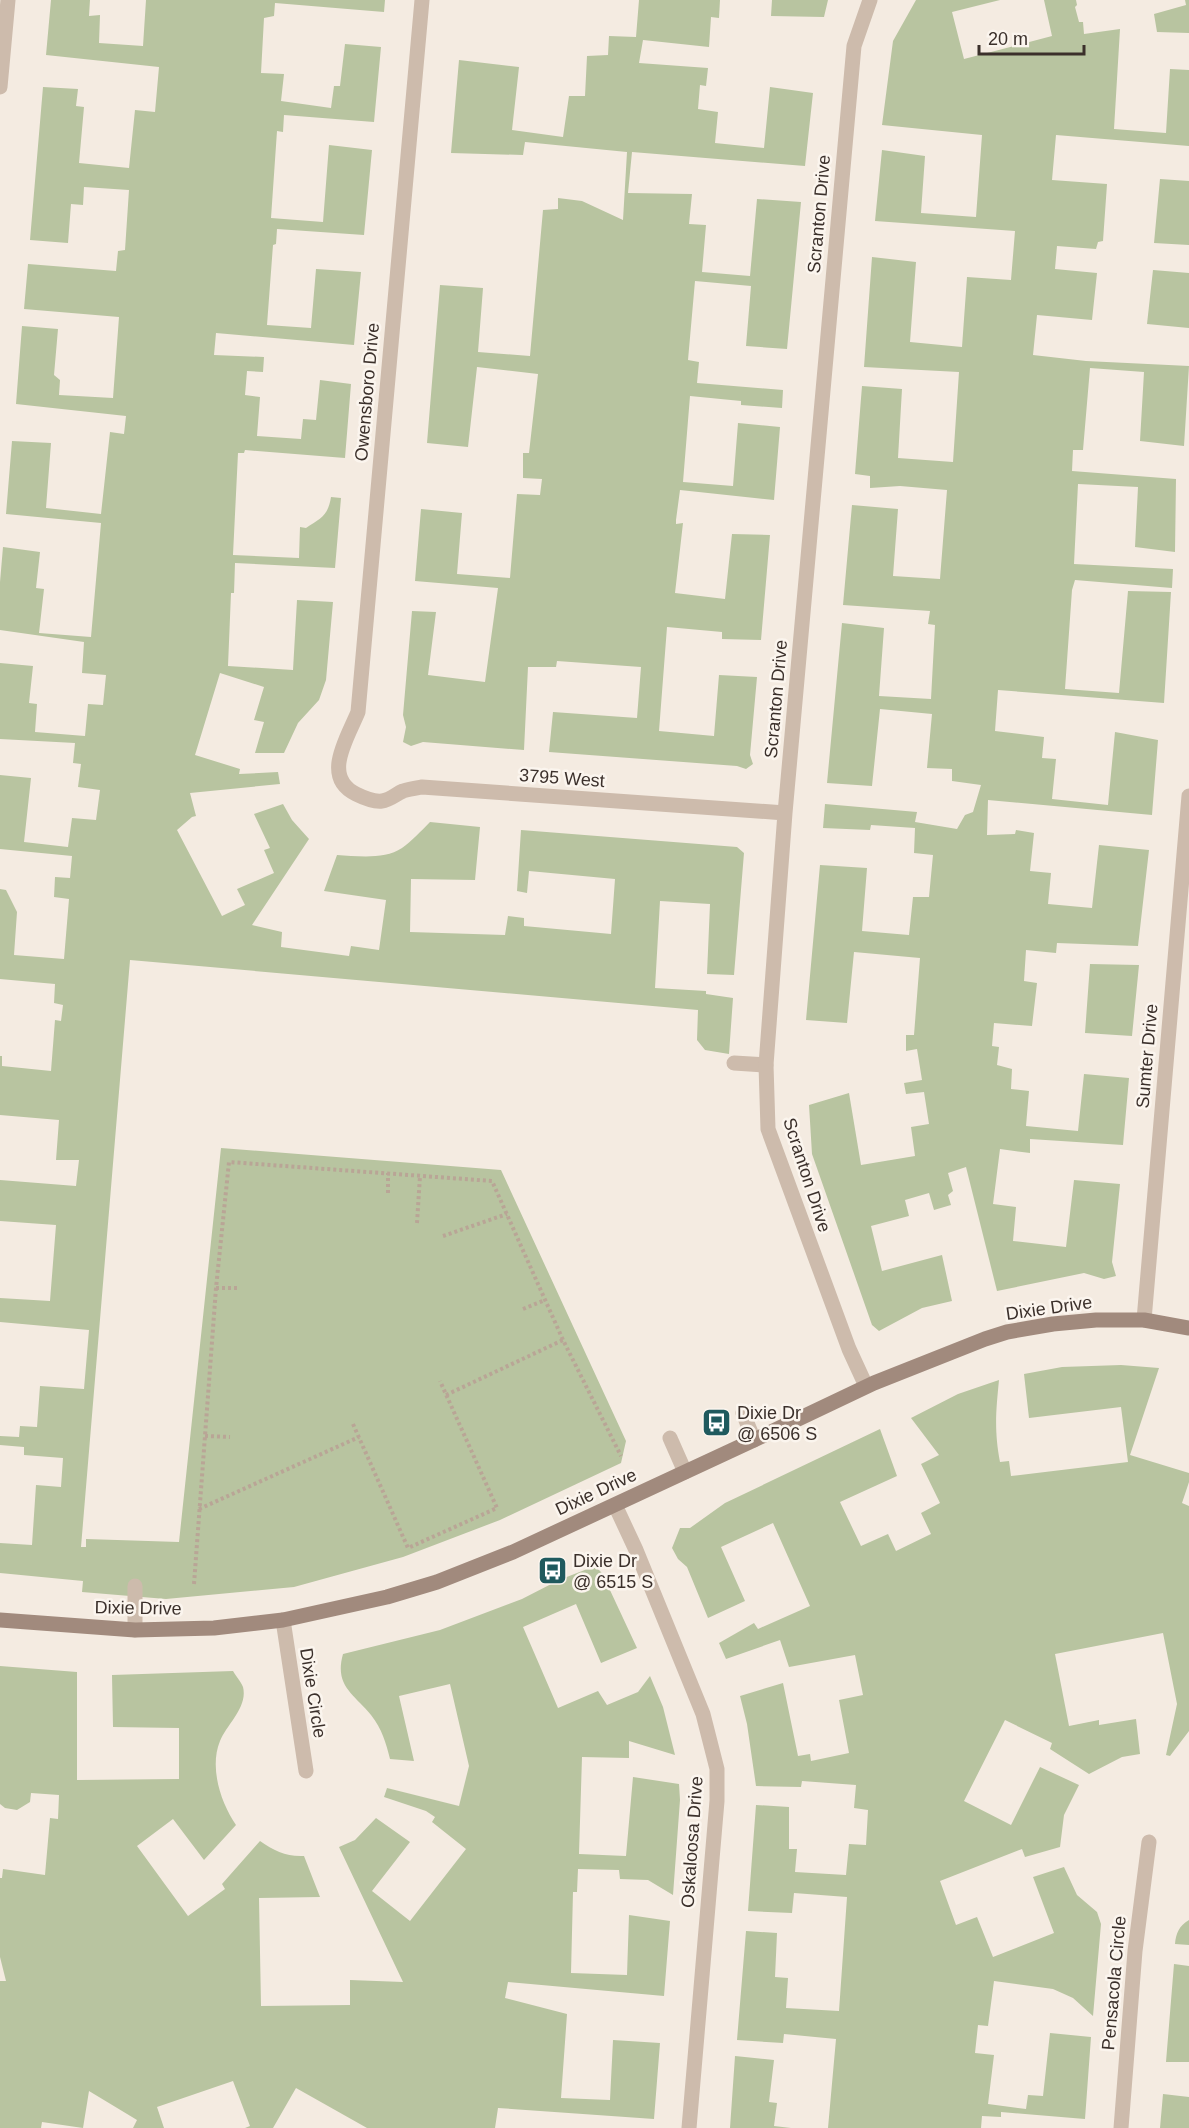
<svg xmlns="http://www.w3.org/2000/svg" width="1189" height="2128" viewBox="0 0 1189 2128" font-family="Helvetica,sans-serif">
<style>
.green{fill:#b8c4a0}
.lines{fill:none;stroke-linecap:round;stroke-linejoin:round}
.path{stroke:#b9a596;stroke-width:4;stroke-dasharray:3 3;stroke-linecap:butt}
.lane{stroke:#cdbbac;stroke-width:15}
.street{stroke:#cdbbac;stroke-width:15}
.secondary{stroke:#a18a7d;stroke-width:15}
.labels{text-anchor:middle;stroke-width:5;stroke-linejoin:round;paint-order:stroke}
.street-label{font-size:18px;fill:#3b302b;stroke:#fbf5ee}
.poi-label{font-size:18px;fill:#3b302b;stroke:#fbf5ee;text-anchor:start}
</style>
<rect width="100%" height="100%" fill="#f4ebe1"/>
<path class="green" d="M51,0H90L89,16L100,15L99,43L143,46L146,0H385L384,12L275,3L274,16L264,18L261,73L284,74L281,101L331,108L334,86H340L345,44L381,47L374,122L284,115L283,132L277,131L271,218L323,222L329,145L372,150L364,235L277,229L276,244L273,245L267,325L311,328L316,269L361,272L354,345L216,333L214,355L264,357L263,372L247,371L245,395L260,397L257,436L301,439L303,419L316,420L320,380L351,384L345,458L245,450L244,453H238L233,555L299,558L300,527L306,528C321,518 328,516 331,497L341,498L335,568L235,563L234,593H231L228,666L293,670L297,600L333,602L326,680L319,700L298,723L284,753H255L264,722L254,720L264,687L220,673L195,755L240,769L239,774L278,772L280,784L190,793L196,816L192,817L177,830L222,916L245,905L237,889L274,873L264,850L270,848L254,814L283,804L292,820L309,839L252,925L282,932L281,947L349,956L351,946L379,950L386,900L324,891L337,855C357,856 384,860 402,848C412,841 421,831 430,822L480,827L475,880L411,879L410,932L505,935L508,916L524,918V926L611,934L615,879L529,871L527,893L517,891L521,830L737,847L744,853L734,975L707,974L710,904L660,901L655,988L706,991V994L733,998L729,1054L705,1050L697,1040L698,1010L130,960L81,1547H86V1539L179,1542L221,1148L501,1170L626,1441L621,1463L500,1520L403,1557L294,1587L166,1599L82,1592L83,1581L0,1573V1543L32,1545L36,1485L61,1487L63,1458L24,1455V1447L0,1445V1436L19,1437L20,1426L37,1427L40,1386L84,1389L89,1330L0,1322V1298L50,1301L56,1225L0,1221V1180L76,1186L79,1160H56L59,1120L0,1115V1056H2V1066L51,1071L55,1020L61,1021L63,1005L54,1003L55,984L0,979V889L6,890L17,912L14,955L64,959L69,899L54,897L55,877L70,878L72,856L0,849V775L31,778L24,842L68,847L72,818L96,820L100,790L78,787L81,764L73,763L75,743L0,739V663L33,666L29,703L37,704L35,732L85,736L88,704L103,705L106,675L82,673L84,642L0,630V582L3,547L40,552L36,588L44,589L39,633L91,637L101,523L6,514L12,441L51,443L46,508L101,514L110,432L124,434L126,416L16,404L22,326L58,329L54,375L60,380L59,395L113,398L119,317L24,309L28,264L116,271L118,251L125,250L129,190L84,187L83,205L71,204L68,243L30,240L43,87L78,89L76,106L84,107L79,163L129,168L135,110L155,112L159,67L46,55Z
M639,0H720L719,18L711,17L709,47L643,40L639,63L708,68L706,86L700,85L698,109L718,112L715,143L764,148L770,87L813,93L805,166L632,152L628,193L692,194L689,224L706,225L702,272L750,276L757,199L801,202L787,349L746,346L751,286L695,281L688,360L699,362L697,383L783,390L782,408L741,405V401L690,396L683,482L733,486L738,423L780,427L774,500L680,490L676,520V524L683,523L675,593L725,599L732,534L770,535L761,640L722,639V632L667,627L659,731L714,736L719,675L757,677L750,755L753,764L746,769L737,766L549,752L553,712L637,718L641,667L557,661L556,667H528L524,750L423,742L411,746L403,742L406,727L403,715L412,611L436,612L428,675L485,682L498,588L415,581L421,509L462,513L457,574L510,578L517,494L540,495L542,479L523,478V453H529L538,374L477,367L468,447L427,443L440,285L483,288L478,352L530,356L543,210L558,209V198L582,201L623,220L627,152L525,142L523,155L451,153L459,60L519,67L512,130L563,137L569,96H585L587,56L608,55L609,36L636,37Z
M772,0H828L824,17L771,16Z
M916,0H1000L952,12L964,59L1052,36L1044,0H1076L1077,5L1075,7L1079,22H1083L1084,34L1120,29L1114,129L1166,133L1170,69L1189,70V146L1056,135L1052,180L1107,184L1103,241L1098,242L1096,249L1057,246L1055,269L1097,273L1092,320L1037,315L1033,355L1086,361L1189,366L1184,446L1140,441L1144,372L1090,368L1083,450H1073L1072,471L1176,479L1175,552L1135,547L1138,487L1078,484L1074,564L1173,569L1172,588L1075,580L1072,590L1065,689L1119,693L1128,591L1171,592L1164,703L998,690L995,731L1044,737L1042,758L1056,759L1052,799L1108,805L1115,732L1158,740L1152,815L988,800L987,835L1015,834L1016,830L1034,833L1030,871L1051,873L1048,904L1092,908L1099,845L1149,850L1138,946L1057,943L1056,953L1026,950L1024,981L1037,983L1032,1026L994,1023L992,1046L999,1047L997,1065L1012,1069L1011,1089L1029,1091L1026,1126L1078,1131L1084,1074L1129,1078L1123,1145L1030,1139V1153L1000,1149L993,1204L1016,1207L1013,1241L1066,1247L1074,1180L1120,1184L1112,1262L1116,1276L1104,1279L1084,1273L997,1291L966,1167L948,1173L953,1191L948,1195L951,1205L934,1210L929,1193L905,1200L909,1216L871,1226L882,1271L942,1255L952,1301L922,1308L879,1331L872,1325L812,1154L809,1105L849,1093L861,1165L915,1156L911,1127L929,1124L924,1092L906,1094L904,1083L922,1080L917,1049L906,1051V1035H914L920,958L854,952L847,1023L806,1020L820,865L867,868L862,931L909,935L913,897H929L933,855L914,853L915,828L871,825L870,830L823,828L825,804L917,812L915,822L957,829L965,815L973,812L981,785L952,781V769L927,768L932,714L880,709L872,786L827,783L842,623L884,628L879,696L931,699L935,625L928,624L930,611L843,605L852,505L898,509L893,576L940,579L947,490L900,486L870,488V476L855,474L862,386L902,389L898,458L953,462L959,372L864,367L872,257L916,262L910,342L962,347L967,277L1011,280L1015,231L875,221L882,150L925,156L921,213L976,217L982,135L882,125L893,41Z
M1185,0H1189V33L1157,32L1154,14L1186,5Z
M1160,179L1189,181V245L1154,243Z
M1153,270L1189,273V328L1147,324Z
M1090,964L1139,965L1132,1036L1085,1033Z
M1121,1365L1159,1368L1130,1455L1189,1473V1482L1182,1503L1189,1506V1731L1170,1756L1166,1755L1177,1704L1163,1633L1055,1654L1069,1726L1099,1720V1725L1136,1719L1140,1754L1122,1757L1089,1774L1050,1749L1052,1743L1005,1720L964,1801L1011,1825L1040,1767L1079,1785L1064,1815L1060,1847L1025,1857L1022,1849L940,1881L956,1925L977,1917L993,1957L1054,1933L1033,1877L1064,1867L1077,1895L1097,1912L1101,1924L1093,2016L1073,1998L1053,1989L994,1981L988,2026L978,2025L975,2053L994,2055L988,2104L1026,2109L1028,2095L1043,2096L1050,2033L1091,2037L1085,2119L1001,2112V2117L982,2116L981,2128H828L836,2039L784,2034L783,2043L737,2040L746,1931L777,1933L775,1977L788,1978L786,2008L839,2011L847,1897L794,1893L792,1913L748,1911L756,1805L789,1807V1849H797L795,1872L846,1875L849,1844L866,1845L868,1810L854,1808L856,1785L802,1781L801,1787L756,1786L747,1724L740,1696L783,1683L798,1756L810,1754L811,1761L849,1753L839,1700L863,1695L855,1655L789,1667L780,1640L726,1659L719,1643L754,1623L758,1629L810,1606L773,1523L721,1547L745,1601L708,1618L687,1567L678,1559L672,1548L680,1528H690L725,1503L880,1429L897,1476L840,1502L861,1546L888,1534L896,1551L931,1534L921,1513L940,1503L921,1464L939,1455L911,1418L958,1394L999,1380C996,1411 994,1430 1000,1462L1009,1461L1011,1476L1128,1462L1121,1407L1029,1418L1024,1374L1062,1367Z
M595,1566L602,1573L637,1648L601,1663L576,1604L523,1627L558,1708L598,1691L607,1705L638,1692L650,1676L663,1707L675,1755L629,1741V1758L582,1757L579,1854L626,1856L633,1777L679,1784L680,1800L673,1895L648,1880L620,1879L619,1870L578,1869L577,1892H573L571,1973L627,1975L629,1915L670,1921L664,1996L508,1982L505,1998L567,2014L561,2098L610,2100L613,2040L660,2043L654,2119L498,2108L495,2128H367L296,2088L273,2128H245L250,2126L233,2081L157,2107L164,2128H133L137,2120L89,2091L83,2128L42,2122L41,2128H0V1981H6L0,1957V1878H2L3,1869L45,1875L50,1818L58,1819L59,1795L31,1793L30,1802L17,1810L5,1808L0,1804V1666L77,1672V1780L179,1779V1728L113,1727L112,1675L233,1671C236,1676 241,1682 243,1687C248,1707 227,1724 220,1741C209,1768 221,1803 236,1825L204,1860L173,1819L137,1846L188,1916L225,1889L222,1884L260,1841C274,1851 287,1857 304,1856L320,1897L259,1898L261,2006L350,2005V1980L403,1982L339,1847L355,1840L376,1818L410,1842L372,1891L410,1921L466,1849L432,1822L435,1817L426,1811L384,1797L387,1788L459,1806L469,1766L450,1684L399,1696L414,1761L390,1759C386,1743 382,1729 371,1715C354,1694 334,1686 343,1654L440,1630L522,1599L559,1580Z
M1189,1920V1945L1175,1944C1176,1933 1179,1926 1189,1920Z
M1174,1964L1189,1966V2062H1166Z
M735,2056L774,2060L769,2102L777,2103L774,2126L791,2128H730Z
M1163,2094L1189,2097V2128H1160Z"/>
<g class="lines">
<path class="path" d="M388,1193V1173
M417,1223L420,1176
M443,1236L507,1214
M216,1288H237
M523,1309L545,1300
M446,1395L563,1340L621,1456
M353,1424L408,1548L497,1508L440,1381
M205,1436L230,1437
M199,1509L359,1437
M194,1584L216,1288L229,1162L492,1181L563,1340"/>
<path class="lane" d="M734,1063L766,1065
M743,1413L754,1440
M670,1438L685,1472
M135,1630V1586"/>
<path class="street" d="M422,0L358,712C348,737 321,777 356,794C364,798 373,802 382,801C390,800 396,794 403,791C409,789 416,788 422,787L785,813
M0,87L8,0
M1144,1320L1189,796
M866,1386L849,1349L768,1129L766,1065L785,813L854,46L870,0
M615,1505L636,1550L703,1714L717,1769V1801L689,2128
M283,1620L306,1771
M1121,2128L1135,1951L1149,1842"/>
<path class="secondary" d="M0,1620L135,1630L214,1628L283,1620L387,1597L437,1582L513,1552L754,1440L874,1383L985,1339L1007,1332L1053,1324L1096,1320H1144L1189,1328"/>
</g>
<defs>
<symbol id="bus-square" viewBox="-11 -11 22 22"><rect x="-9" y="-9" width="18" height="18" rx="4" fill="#1f5a5e" stroke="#fbf5ee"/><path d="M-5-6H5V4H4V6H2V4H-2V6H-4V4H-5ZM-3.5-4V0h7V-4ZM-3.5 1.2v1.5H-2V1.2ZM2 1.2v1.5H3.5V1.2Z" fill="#fff"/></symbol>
</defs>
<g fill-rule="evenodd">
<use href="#bus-square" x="700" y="1406" width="33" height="33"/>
<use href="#bus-square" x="536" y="1554" width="33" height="33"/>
</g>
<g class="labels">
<g class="street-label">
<text transform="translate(819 214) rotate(-85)" y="6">Scranton Drive</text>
<text transform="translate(367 392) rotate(-85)" y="6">Owensboro Drive</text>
<text transform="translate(776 699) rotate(-85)" y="6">Scranton Drive</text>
<text transform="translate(562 778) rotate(4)" y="6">3795 West</text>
<text transform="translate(1147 1056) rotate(-85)" y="6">Sumter Drive</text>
<text transform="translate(807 1175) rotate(72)" y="6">Scranton Drive</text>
<text transform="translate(1049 1308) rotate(-8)" y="6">Dixie Drive</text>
<text transform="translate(596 1492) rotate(-25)" y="6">Dixie Drive</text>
<text transform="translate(138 1608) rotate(1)" y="6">Dixie Drive</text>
<text transform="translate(313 1693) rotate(81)" y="6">Dixie Circle</text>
<text transform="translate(692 1842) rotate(-86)" y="6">Oskaloosa Drive</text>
<text transform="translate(1114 1983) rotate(-85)" y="6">Pensacola Circle</text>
</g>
<g class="poi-label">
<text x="737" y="1419">Dixie Dr<tspan x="737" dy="21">@ 6506 S</tspan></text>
<text x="573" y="1567">Dixie Dr<tspan x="573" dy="21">@ 6515 S</tspan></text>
</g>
</g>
<path d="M979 45v9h105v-9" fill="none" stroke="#3b302b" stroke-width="3"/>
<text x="988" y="45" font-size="18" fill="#3b302b" stroke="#fbf5ee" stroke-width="4.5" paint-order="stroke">20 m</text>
</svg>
